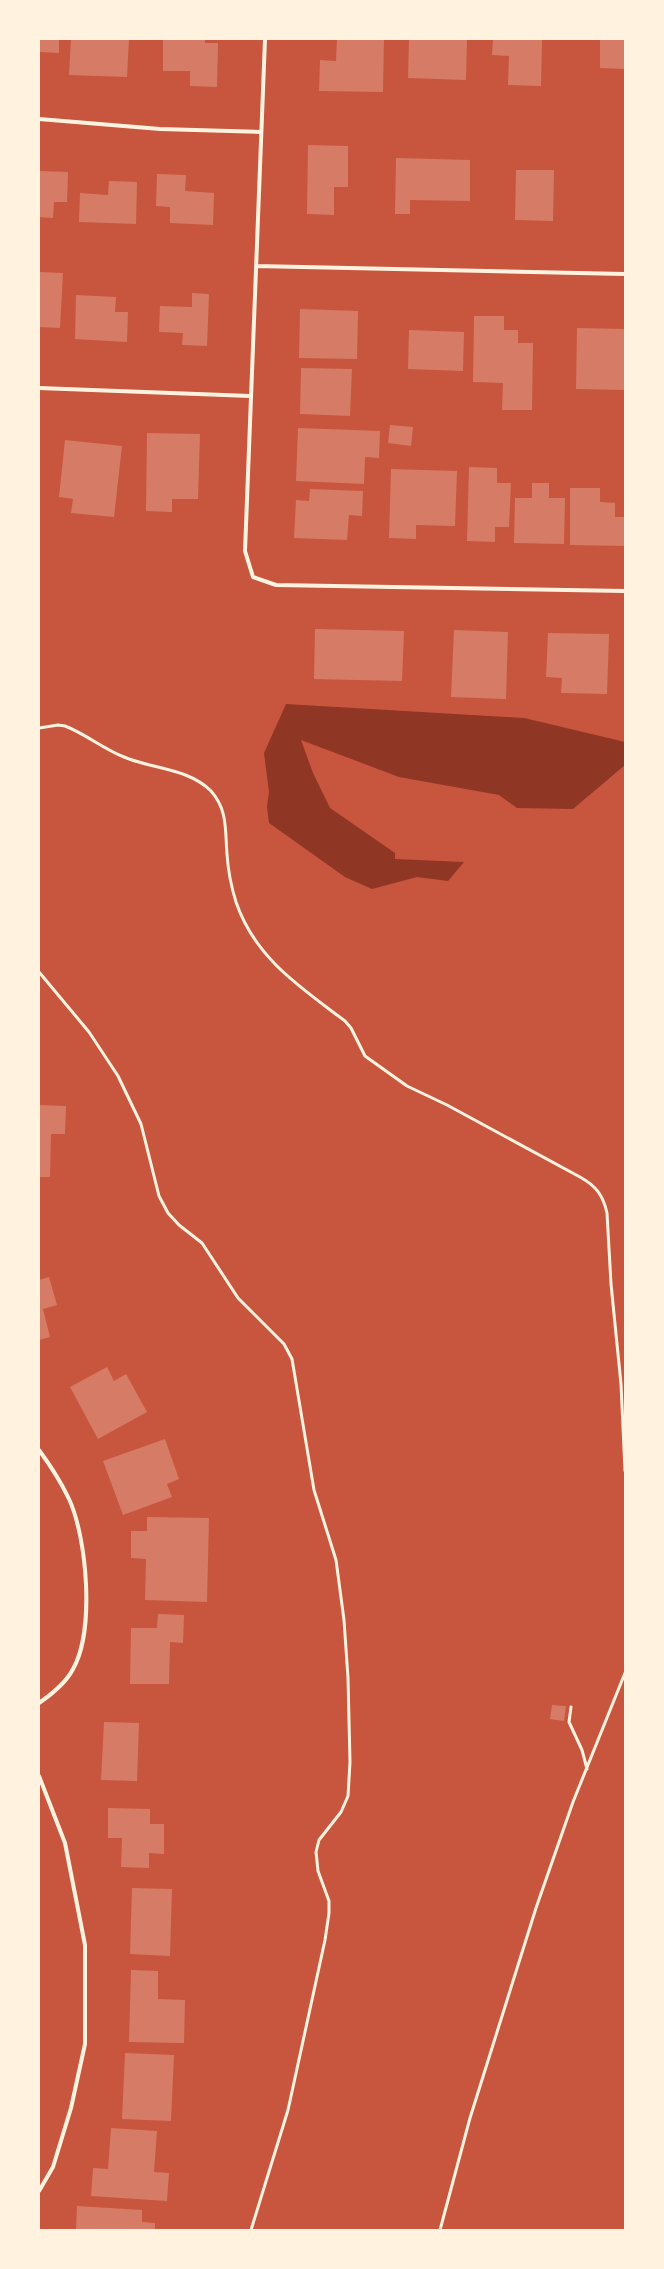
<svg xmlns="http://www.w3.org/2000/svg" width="664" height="2269" viewBox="0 0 664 2269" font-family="Overpass,sans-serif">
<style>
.water{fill:#8f3625}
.building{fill:#d67c66}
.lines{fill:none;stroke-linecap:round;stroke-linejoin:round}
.service{stroke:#fff3e0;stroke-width:3}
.minor{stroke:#fff3e0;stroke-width:4}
</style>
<rect width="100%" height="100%" fill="#c8553d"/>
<path class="water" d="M286,704L524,718L625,742V765L573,809L517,808L499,795L399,777L301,740L313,773L330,808L395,853V859L464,862L448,881L417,877L372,889L345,877L269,823L267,807L269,792L264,753Z"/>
<path class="building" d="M39,39H59V53L39,52Z
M71,39H129L127,77L69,75Z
M163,39H205V43H218L217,87L190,86V71H163Z
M337,39H384L383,92L319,91L320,60L336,61Z
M409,39H467L466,80L408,78Z
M493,39H542L541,86L508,85L509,56L492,55Z
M600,39H625V69L600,68Z
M308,145L348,146V187H334V215L307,214Z
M396,158L470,160V201L410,200V214H395Z
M516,170H554L553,221L515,220Z
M39,171L68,172L67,202H54L53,218L39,217Z
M157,174L186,175L185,191L214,193L213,225L170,223V207L156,206Z
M109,181L137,182L136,224L79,222L80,193L108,195Z
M39,272L63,273L60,328L39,327Z
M192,293L209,294L207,346L182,345L183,333L159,332L160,306L192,307Z
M76,295L116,297L115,312H128L127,342L75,339Z
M300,309L358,311L357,359L299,358Z
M474,316H504V330H518V343H533L532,410H502L503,383L473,382Z
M577,328L625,329V390L576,389Z
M409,330L464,332L463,371L408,369Z
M301,368L352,369L350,416L300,414Z
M390,425L413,427L411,446L388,443Z
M298,428L380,431L379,458L365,457L364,484L296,481Z
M147,433L200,434L198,499H172V512L146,511Z
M65,440L122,446L114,517L71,513L73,499L59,497Z
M469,467L497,468V483H511L509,527H495V542L467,541Z
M391,469L457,471L455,526L416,525V539L389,538Z
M532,483H549V498H565L564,544L514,543L515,498H532Z
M570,488H600V502L615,503V517H625V546L570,545Z
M310,489L363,491L362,516L349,515L347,540L294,538L296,500L309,501Z
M315,629L404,631L402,681L314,679Z
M454,630L508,632L506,699L451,697Z
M548,633L609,634L607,694L561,693L562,678L546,677Z
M39,1105L66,1106L65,1134H51L50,1177H39Z
M49,1277L57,1305L43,1309L50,1337L39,1340V1280Z
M107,1367L114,1381L126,1374L147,1412L98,1439L70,1387Z
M165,1439L179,1479L167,1484L172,1497L123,1515L103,1461Z
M147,1517L209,1518L207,1602L145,1600L146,1559L131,1558V1531H147Z
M158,1614L184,1615L183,1643L170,1642L169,1684H130L131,1628H157Z
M552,1705L566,1706L564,1721L550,1719Z
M104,1722L139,1723L137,1781L101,1780Z
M108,1808L150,1809V1824H164V1854L149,1853V1868L121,1867L122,1838H108Z
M132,1888L172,1889L170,1956L130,1954Z
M131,1970L158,1971V1999L185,2000L184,2043L129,2042Z
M125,2053L174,2055L171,2121L122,2119Z
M111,2128L157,2131L154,2172L169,2173L167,2201L91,2196L93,2168L108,2169Z
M77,2206L142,2210V2222L155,2223V2230H76Z"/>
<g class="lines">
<path class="service" d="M39,728L58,725L65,726C86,734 103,749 124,757C152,769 188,768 211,791C228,810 225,831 227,854C228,870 231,886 236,902C255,958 300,987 345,1021L351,1028L365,1056L407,1086L447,1105L580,1177C596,1186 603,1195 607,1213L611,1284L621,1384L625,1471
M39,972L89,1032L118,1076L141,1124L159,1196L168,1213L179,1225L202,1243L238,1298L284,1344L292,1359L314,1490L336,1560L344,1620L348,1678L350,1762L348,1796L341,1812L319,1840L316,1852L318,1871L329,1901V1913L325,1940L288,2110L251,2230
M571,1707L569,1722L582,1750L587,1769
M440,2230L470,2118L536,1908L573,1802L625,1673"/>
<path class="minor" d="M265,39L245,551L253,577L276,585L625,591
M39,119L160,129L261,132
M256,266L625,274
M39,388L250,396
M39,1450C50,1465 61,1482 69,1499C87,1538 95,1631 73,1669C66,1683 52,1694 39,1703
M39,1776L65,1843L85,1945V2044L71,2108L53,2167L39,2191"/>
</g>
<rect width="664" height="2269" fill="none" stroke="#fff3e0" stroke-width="80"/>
</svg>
